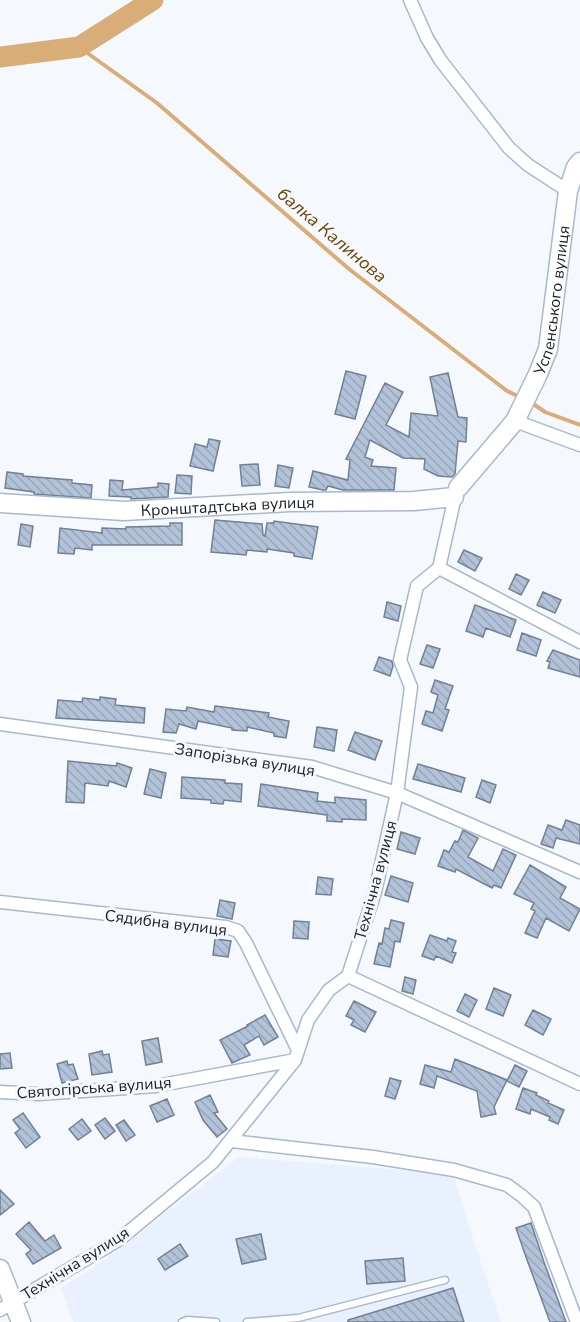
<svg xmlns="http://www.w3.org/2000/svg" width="580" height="1322" viewBox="0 0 580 1322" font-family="'Nunito Sans',sans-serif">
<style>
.built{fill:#e8f1fd}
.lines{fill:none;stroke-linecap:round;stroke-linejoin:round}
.stream{stroke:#d8ad78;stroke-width:4}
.river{stroke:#d8ad78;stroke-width:21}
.building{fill:url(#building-back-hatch);stroke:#718094;stroke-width:1.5}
.lane-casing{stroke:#a8b8ce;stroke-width:9}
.street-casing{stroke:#a8b8ce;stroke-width:15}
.secondary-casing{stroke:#a8b8ce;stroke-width:21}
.lane{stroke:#fff;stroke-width:6}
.street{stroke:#fff;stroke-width:12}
.secondary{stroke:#fff;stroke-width:18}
.labels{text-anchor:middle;stroke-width:6;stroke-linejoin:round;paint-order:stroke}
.street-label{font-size:16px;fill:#1a2028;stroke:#f5f9fd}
.water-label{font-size:18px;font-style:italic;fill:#6e4400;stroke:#f5f9fd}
</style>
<defs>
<pattern id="building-back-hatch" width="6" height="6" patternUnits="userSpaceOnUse" patternTransform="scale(1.5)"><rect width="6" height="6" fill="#b2c2d8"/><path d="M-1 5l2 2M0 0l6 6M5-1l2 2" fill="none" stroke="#98a6b9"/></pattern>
</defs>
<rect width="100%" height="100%" fill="#f5f9fd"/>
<path class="built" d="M239,1157L453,1174L475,1245L501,1322H73L61,1288L102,1262Z"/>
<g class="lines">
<path class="stream" d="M79,47L157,103L349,269L507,391L520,397
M529,401L545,412L580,425"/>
<path class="river" d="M0,57L79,47L153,0"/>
</g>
<path class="building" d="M346,371L366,376L355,419L335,414Z
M448,373L458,417L467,418L466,442L458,441L455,474L452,477L438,476L424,469L425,459L403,458L370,440L365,457L373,460L371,466L396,468L394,490H343L328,486L326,490H323L309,487L313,471L348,480L350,460L346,459L350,451L385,383L403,392L386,425L409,437L411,413L438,416L430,377Z
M209,439L220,441L213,471L190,466L195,444L207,447Z
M258,464L260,485L242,486L240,465Z
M278,465L293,468L289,488L275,486Z
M7,472L23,474V476L72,480V483L92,485L91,498L34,494V492L5,488Z
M177,475L192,476L191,494L175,493Z
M110,480L123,481L122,490L158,487V483L169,484L168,497L131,499V497L109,496Z
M215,520L262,524L263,535L265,536L267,523H274V521L318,527L312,559L294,556V553L267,549V552L247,550L246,555L211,552Z
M170,523H182V545H92V550L75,548L74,554L58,553L60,528L102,533V528L126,529V527L170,526Z
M21,524L33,526L30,547L18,545Z
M464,550L482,558L475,571L458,562Z
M516,574L529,580L521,595L509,589Z
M543,592L561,600L555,613L537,605Z
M387,602L401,606L398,621L384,617Z
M475,605L516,620L510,637L486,628L483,637L466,631Z
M522,633L541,640L536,656L517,650Z
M427,645L440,649L433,668L420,664Z
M553,650L580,660V677L548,668L550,662L547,661Z
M379,657L392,661L393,666L390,676L374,670Z
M435,680L453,686L445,709L449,710L442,731L422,724L426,711L433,713L438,695L431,692Z
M100,697L116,699L115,705L145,708L144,723L56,718L58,700L82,702L83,698L100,700Z
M215,706L269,713L268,717L289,721L286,738L274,736V733L247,727V731L232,730V728L198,721L196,729L179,724L176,733L163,732L166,709L186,711L187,707L214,712Z
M317,727L337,730L334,751L314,747Z
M355,732L382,741L375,760L348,750Z
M68,761L116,766L117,763L132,768L126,787L109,781L108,786L85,783L84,803L66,802Z
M418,764L465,778L461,792L413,779Z
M150,769L166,773L161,798L144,794Z
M182,777L225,780V783L242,784L241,802L224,800L223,804L211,803V800L181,798Z
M482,780L496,785L490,803L476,797Z
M261,784L318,793L317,801L335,803V797L366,800V820L342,819V822L327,821V815L258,806Z
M566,820L580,825V844L556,838L553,848L541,844L548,825L562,830Z
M463,830L478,838L468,857L493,871L503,849L516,855L501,888L494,885L492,888L456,869L455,872L438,866L444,850L449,852L455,841L458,842Z
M401,832L420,838L415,854L397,849Z
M530,865L566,887L560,898L580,909L569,931L546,918L537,938L525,933L535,911L531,909L534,903L514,894Z
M391,876L413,883L408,902L385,895Z
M318,877L333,879L331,895L316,894Z
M220,900L235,903L232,919L217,916Z
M391,920L404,923L400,942L395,941L390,967L374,964L379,943L382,944L385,928L389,929Z
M294,921L309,922L308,939L293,938Z
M430,935L447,941L448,938L456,941L452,952L456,953L452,963L436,956L434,960L422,956Z
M215,939L231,941L228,957L213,955Z
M405,977L416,980L413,994L402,991Z
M494,988L511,995L503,1016L486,1009Z
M465,994L477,1000L469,1017L457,1011Z
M354,1001L376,1012L365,1032L351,1025L354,1020L346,1016Z
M533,1010L551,1019L543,1035L525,1025Z
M265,1015L278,1037L264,1045L259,1036L244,1045L250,1055L232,1063L220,1040L248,1026L247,1025Z
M158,1038L162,1062L146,1065L142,1041Z
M102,1051L103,1055L109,1054L112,1072L92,1075L89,1054Z
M10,1053L12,1068L0,1069V1054Z
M455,1059L507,1080L494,1107L496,1114L481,1117L477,1091L437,1076L434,1088L420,1084L425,1065L451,1072Z
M67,1061L68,1065L73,1064L78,1079L62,1083L57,1064Z
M515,1065L527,1071L519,1087L507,1081Z
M390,1078L401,1081L395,1099L385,1096Z
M523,1088L537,1093L536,1095L549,1101L548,1103L564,1110L558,1124L549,1120L550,1117L531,1109L530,1114L516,1109Z
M210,1095L218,1112L214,1113L227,1129L217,1137L203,1120L195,1102Z
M167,1099L174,1115L157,1122L150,1106Z
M23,1113L40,1137L26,1148L15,1133L20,1129L13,1120Z
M105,1118L115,1131L105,1139L95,1125Z
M82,1119L91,1131L78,1140L69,1129Z
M124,1120L135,1135L126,1141L116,1125Z
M0,1190L14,1204L0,1215Z
M29,1222L45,1241L54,1235L61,1248L33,1264L26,1254L31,1250L16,1234Z
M531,1223L544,1262L566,1322H550L526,1257L516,1228Z
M261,1234L266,1259L242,1264L236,1239Z
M180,1244L188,1256L165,1270L158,1259Z
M403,1258L405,1281L367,1284L365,1261Z
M453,1288L464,1322H348V1320Z"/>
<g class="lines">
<defs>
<path id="lane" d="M182,1322L187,1320L216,1322
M247,1322L298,1318L445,1280"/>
<path id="street" d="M410,0L427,38L441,61L509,148L528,165L568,191
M515,421L580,445
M439,568L580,642
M0,724L312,767L397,793L580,872
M0,902L226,927L238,931L246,943L297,1048
M348,976L580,1084
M0,1092L38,1094L156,1086L295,1060
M231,1141L373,1157L454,1170L507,1185L522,1196L534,1207L577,1322
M0,1310L120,1239L213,1162L295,1060L308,1020L329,990L348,976L375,892L397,793L411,687L400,660L417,586L439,568L456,492"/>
<g id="secondary">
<path id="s1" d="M458,488L515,421L538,374L548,349L568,191L576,167L580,162"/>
<path id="s2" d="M0,503L124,511L290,502L414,501L454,497"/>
<path d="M0,1269L21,1322"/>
</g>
</defs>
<use href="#lane" class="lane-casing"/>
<use href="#street" class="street-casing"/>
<use href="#secondary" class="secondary-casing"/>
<use href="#lane" class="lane"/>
<use href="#street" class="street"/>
<use href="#secondary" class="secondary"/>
</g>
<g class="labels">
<g class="street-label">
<text dy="6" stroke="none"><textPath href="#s1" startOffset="216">Успенського вулиця</textPath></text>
<text dy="6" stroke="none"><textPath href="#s2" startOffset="228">Кронштадтська вулиця</textPath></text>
<text transform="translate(245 759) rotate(9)" y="6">Запорізька вулиця</text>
<text transform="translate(375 880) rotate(-75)" y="6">Технічна вулиця</text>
<text transform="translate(166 922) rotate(7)" y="6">Сядибна вулиця</text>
<text transform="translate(94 1087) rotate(-4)" y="6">Святогірська вулиця</text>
<text transform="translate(75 1263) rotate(-32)" y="6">Технічна вулиця</text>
</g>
<g class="water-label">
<text transform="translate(332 235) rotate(40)" y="6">балка Калинова</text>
</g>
</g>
</svg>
